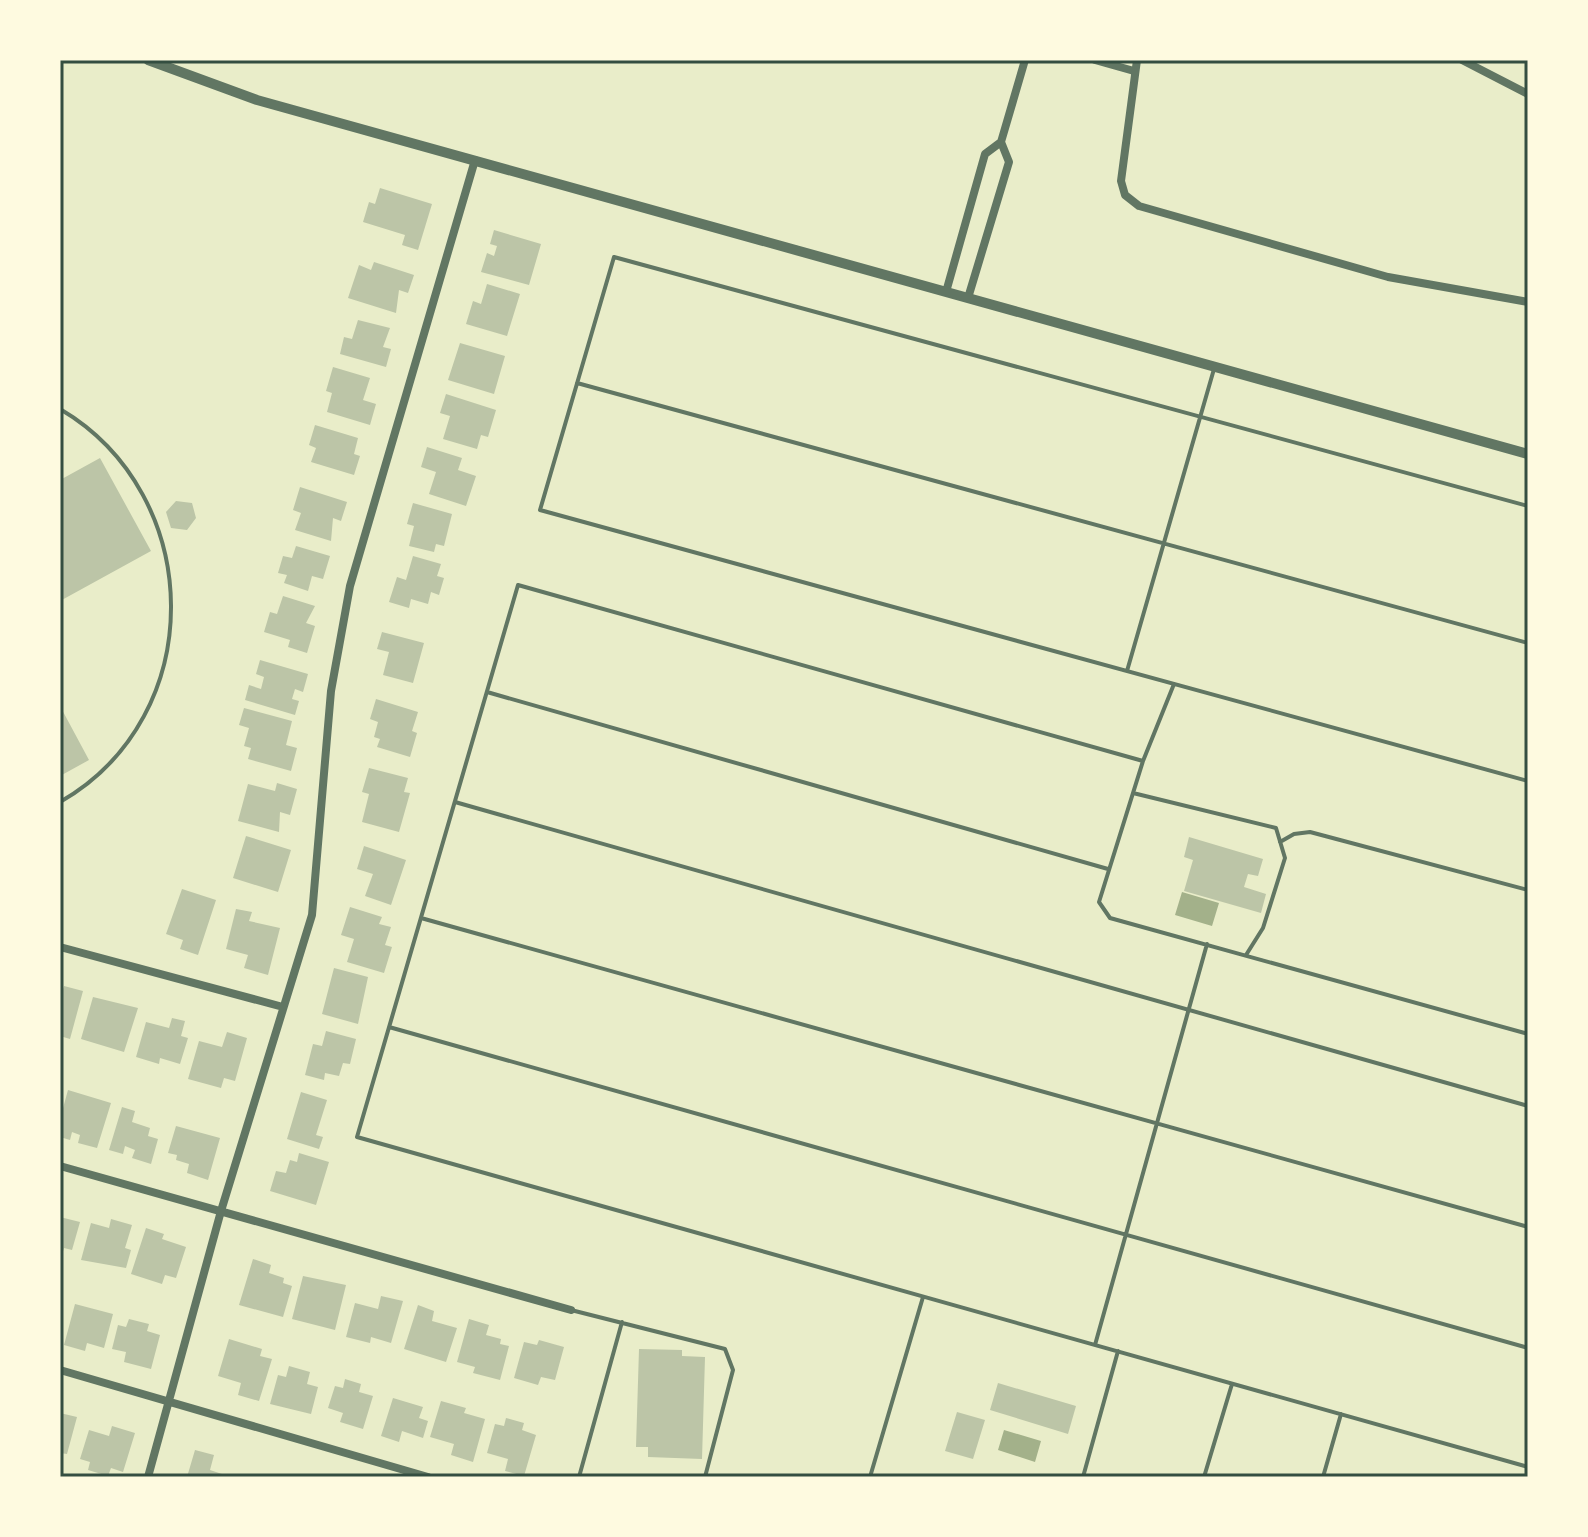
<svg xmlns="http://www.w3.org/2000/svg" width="1588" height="1537" viewBox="0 0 1588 1537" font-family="'Exo 2',sans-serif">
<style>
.water{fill:#a3b18a}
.building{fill:#bcc5a7}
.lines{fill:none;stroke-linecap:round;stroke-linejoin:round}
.service{stroke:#617663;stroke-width:4}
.minor{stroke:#617663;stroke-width:8}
.tertiary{stroke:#617663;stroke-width:10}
.neatline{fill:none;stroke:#344e41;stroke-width:3}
</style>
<rect width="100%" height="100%" fill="#e9edc9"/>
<path class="water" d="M1182,892L1219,903L1212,926L1175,915Z
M1004,1430L1041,1441L1035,1462L998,1450Z"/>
<path class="building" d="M380,188L432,204L418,250L402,245L405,235L363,222L369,202L375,204Z
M494,230L541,244L529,285L481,272L487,253L494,256L497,246L490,244Z
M374,262L414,275L408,293L399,290L396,313L348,298L359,265L371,270Z
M487,284L520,294L507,336L466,324L473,301L481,304Z
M358,320L390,328L383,347L391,349L386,367L340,354L344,337L352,339Z
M460,343L505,356L494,394L448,380Z
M333,367L370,378L363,400L376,404L370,425L327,412L332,393L326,391Z
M446,394L496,410L488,437L481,435L477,449L443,439L450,416L440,413Z
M315,425L358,438L354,454L360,456L354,475L311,462L316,448L309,445Z
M427,447L462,458L458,470L476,476L466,506L429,494L436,472L421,467Z
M100,458L151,551L60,601V480Z
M300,487L347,502L341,521L333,518L331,541L295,530L301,513L293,510Z
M176,501L192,503L196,518L187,530L171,528L166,512Z
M413,503L452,514L444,546L436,544L434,552L409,546L414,526L407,524Z
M296,546L330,556L323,579L312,576L308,591L284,583L287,575L278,573L283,556L292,558Z
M413,556L441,564L437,576L444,578L439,595L431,592L428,604L411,599L409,608L389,602L397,577L406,580Z
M283,596L315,606L306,623L315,626L307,653L288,647L290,640L264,632L270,612L277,614Z
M382,632L424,643L413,683L383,675L389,652L377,649Z
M260,660L308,674L303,692L295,689L292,699L299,701L295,715L245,700L249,685L261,689L264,677L256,674Z
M376,699L418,712L412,731L417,733L410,757L377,747L380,739L374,737L378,722L370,719Z
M60,706L89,760L60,776Z
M244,708L292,721L286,745L297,748L291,771L248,759L251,748L244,746L249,728L239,725Z
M369,768L408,778L404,792L410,793L399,832L362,822L369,794L362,792Z
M277,783L297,789L290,815L280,812L279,832L238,821L248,784L275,791Z
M246,836L291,850L278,892L233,878Z
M1189,837L1263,859L1258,876L1248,874L1244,887L1266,894L1261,913L1184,891L1193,860L1184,857Z
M364,846L406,860L391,905L365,896L373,874L357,869Z
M182,889L216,900L198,955L180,949L183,940L166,934Z
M350,907L382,917L379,924L391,927L385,945L392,947L384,973L347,962L354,939L341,935Z
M236,909L252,912L249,921L280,928L268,975L244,968L248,955L226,949Z
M334,968L368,977L358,1024L322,1014Z
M64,986L83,991L70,1039L60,1036V998Z
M93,997L138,1008L124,1052L81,1039Z
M172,1018L185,1021L181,1036L188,1038L180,1064L160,1058L159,1064L136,1057L146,1022L169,1028Z
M326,1031L356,1039L350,1064L343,1063L339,1076L325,1073L324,1080L305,1075L313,1044L322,1046Z
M227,1032L247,1038L235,1081L224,1078L221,1088L188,1079L199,1041L222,1047Z
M68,1090L111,1103L97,1148L78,1143L80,1135L72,1132L70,1140L60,1137V1119Z
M301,1092L327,1100L316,1135L323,1137L319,1149L287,1139Z
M122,1107L135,1111L132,1122L150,1128L148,1136L158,1139L151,1164L132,1158L135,1150L125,1146L123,1154L109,1150Z
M176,1126L220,1138L208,1180L187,1173L189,1164L176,1160L177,1155L168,1153Z
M299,1153L329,1162L316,1205L270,1191L276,1171L286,1173L290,1160L297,1162Z
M60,1217L80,1222L72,1250L64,1248L61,1258Z
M111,1219L132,1225L125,1248L131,1250L126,1268L81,1260L91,1223L109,1228Z
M146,1228L164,1234L162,1239L186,1247L176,1278L165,1275L162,1284L131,1274Z
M253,1259L271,1265L269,1273L284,1278L283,1283L292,1286L283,1317L239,1305Z
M303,1276L346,1285L335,1330L292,1319Z
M381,1296L403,1301L391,1343L371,1337L370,1343L346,1337L355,1303L378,1309Z
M75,1304L113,1314L104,1348L87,1343L85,1351L64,1345Z
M418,1305L434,1311L432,1321L457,1328L446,1362L404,1349Z
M129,1319L149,1324L147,1331L160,1335L151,1369L124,1362L126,1352L112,1349L118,1325L126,1327Z
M469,1319L489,1325L486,1335L501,1339L500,1344L509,1346L500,1380L473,1373L475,1367L457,1362Z
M229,1339L262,1349L260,1356L272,1359L259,1401L238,1395L241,1383L218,1376Z
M539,1340L564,1347L555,1380L541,1377L538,1385L514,1378L524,1342L537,1345Z
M639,1349L682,1350V1356L705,1357L702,1459L648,1457V1447H636Z
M289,1366L310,1372L307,1384L318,1387L311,1414L270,1404L278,1375L286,1377Z
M345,1379L361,1384L359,1392L373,1396L363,1429L340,1422L343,1413L328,1408L335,1386L343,1388Z
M998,1383L1076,1406L1068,1434L990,1410Z
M393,1398L423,1407L419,1418L428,1421L423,1438L402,1431L399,1442L381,1436Z
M441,1401L466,1408L464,1413L485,1419L473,1462L451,1455L454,1444L430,1437Z
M957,1412L985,1420L973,1459L945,1451Z
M60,1413L77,1417L67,1454L60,1453Z
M506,1418L524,1423L522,1430L536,1435L524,1476L505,1471L508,1459L487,1453L495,1424L504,1426Z
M112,1426L135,1433L123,1472L111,1468L108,1476L88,1470L90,1462L80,1459L89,1430L109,1436Z
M195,1450L214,1455L210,1470L231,1477H187Z"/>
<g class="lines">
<path class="service" d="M577,383L1528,643
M60,409C206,495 210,716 60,802
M1528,506L614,257L540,510L1528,781
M1127,671L1214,369
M1174,684L1143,761L1099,902L1110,918L1528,1034
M487,692L1108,869
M1143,761L518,585L357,1137L1528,1467
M1133,793L1276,828L1285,858L1263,928L1246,955
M455,802L1528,1106
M1280,842L1294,834L1310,832L1528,890
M421,918L1528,1227
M389,1027L1528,1348
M571,1310L725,1349L733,1370L705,1477
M1095,1345L1207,944
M579,1477L622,1322
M870,1477L923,1297
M1083,1477L1118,1351
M1204,1477L1232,1384
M1323,1477L1341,1414"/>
<path class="minor" d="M1095,60L1134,71
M1137,60L1121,181L1125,195L1139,206L1388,277L1528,302
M1462,60L1528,94
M946,292L985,154L1001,142
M968,298L1009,162L1001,142L1025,60
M60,947L283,1007
M60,1166L571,1310
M60,1370L428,1477
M148,1477L221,1211L312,915L331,691L350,586L475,160"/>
<path class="tertiary" d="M148,60L257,100L1528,454"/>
</g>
<rect width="1588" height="1537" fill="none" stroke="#fefae0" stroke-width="124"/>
<rect x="62" y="62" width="1464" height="1413" class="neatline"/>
</svg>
